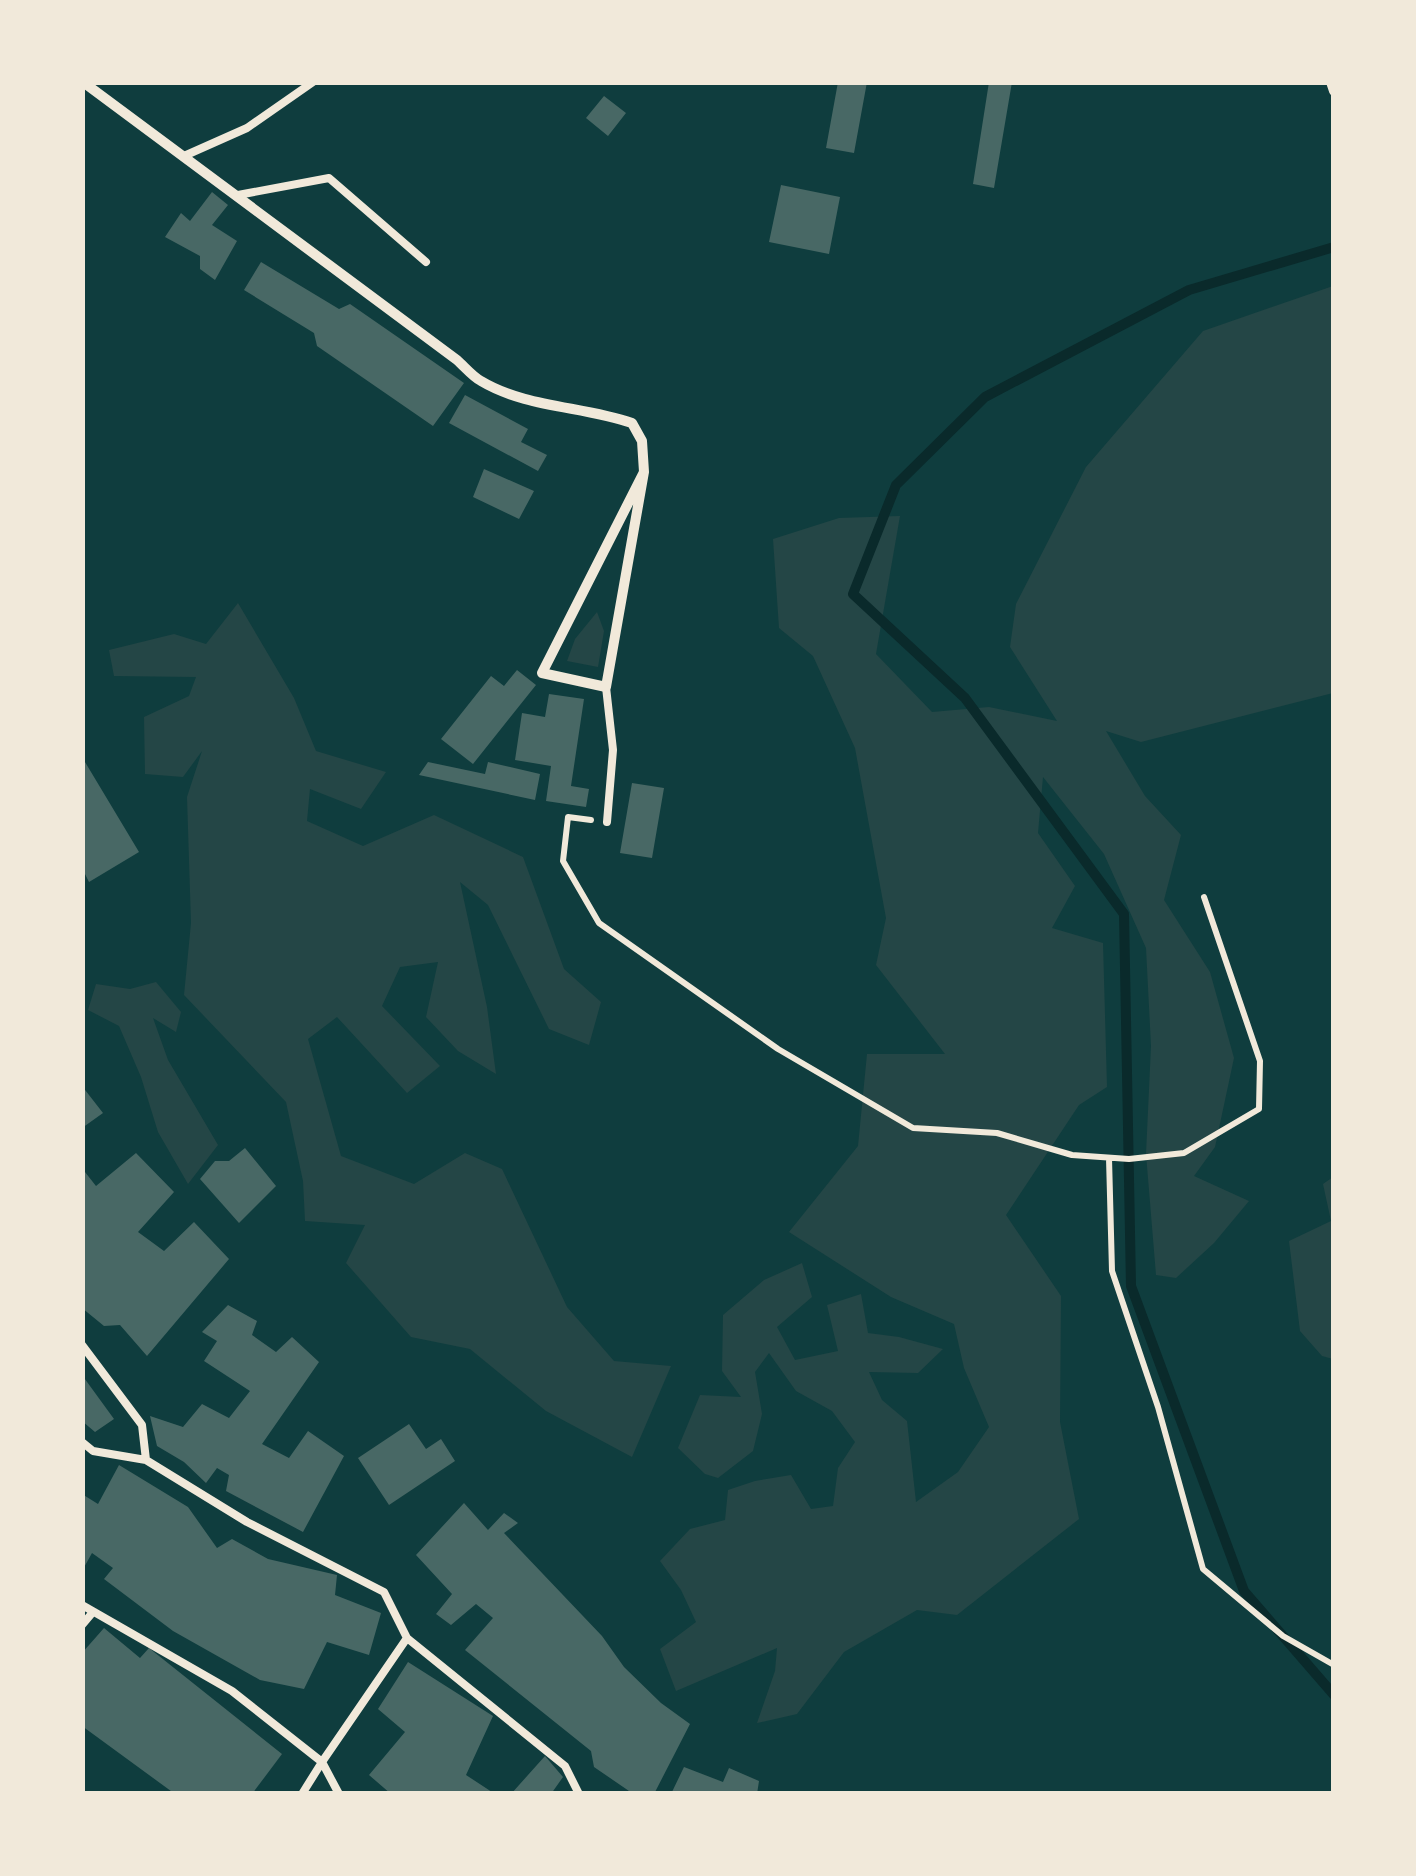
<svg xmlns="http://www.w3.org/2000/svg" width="1416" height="1876" viewBox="0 0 1416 1876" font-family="'Roboto Condensed',sans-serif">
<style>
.green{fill:#244646}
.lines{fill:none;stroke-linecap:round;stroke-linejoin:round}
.stream{stroke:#0a2a2b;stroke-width:10}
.building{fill:#486865}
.path{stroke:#f1e9da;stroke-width:6}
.service{stroke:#f1e9da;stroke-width:8}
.minor{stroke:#f1e9da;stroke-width:10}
</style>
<rect width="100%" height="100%" fill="#0f3d3e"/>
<path class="green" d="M1333,286V693L1141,742L1106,731L1145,796L1181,835L1164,900L1210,972L1234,1058L1215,1147L1194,1176L1249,1201L1214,1243L1176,1278L1156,1275L1146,1154L1151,1046L1146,948L1104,854L1043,777L1038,833L1075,886L1052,928L1103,943L1107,1087L1079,1105L1006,1215L1061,1296L1060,1422L1079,1519L957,1615L917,1610L844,1652L797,1714L757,1723L775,1671L777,1648L676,1691L660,1649L696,1622L681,1590L660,1561L690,1529L725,1520L728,1490L755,1481L791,1475L811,1509L833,1506L838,1468L855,1442L832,1411L796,1391L769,1353L755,1372L762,1414L753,1451L718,1478L705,1474L678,1448L700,1395L741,1397L722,1371L723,1315L764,1280L802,1263L812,1297L777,1327L795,1360L838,1351L827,1305L861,1294L868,1333L899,1337L943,1349L918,1373L869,1372L882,1400L907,1421L916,1502L958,1472L989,1427L964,1368L954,1324L891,1297L789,1232L858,1146L867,1054H945L876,965L886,918L855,748L813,656L779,628L773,539L839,518L900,516L876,654L932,712L989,707L1057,721L1010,647L1016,604L1086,467L1203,331Z
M238,603L294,698L316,751L386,772L361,809L310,789L307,821L363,846L434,815L523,857L564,969L601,1002L589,1045L549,1029L488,905L460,882L487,1007L496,1074L458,1051L426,1017L438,962L400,967L382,1006L440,1066L407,1093L337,1017L308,1039L341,1156L414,1184L465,1153L502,1169L567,1307L614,1361L671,1366L632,1457L546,1411L470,1349L411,1337L346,1263L365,1225L305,1221L303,1181L286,1102L184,995L191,923L187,797L202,751L183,777L145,774L144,717L189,696L196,677L114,676L109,650L174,634L206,644Z
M597,612L604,631L598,667L567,661L575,639Z
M156,982L181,1012L176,1032L153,1018L168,1060L218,1145L188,1184L158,1132L141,1077L119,1026L88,1010L96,984L130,989Z
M1333,1177V1359L1322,1356L1300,1331L1289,1241L1331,1221L1323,1184Z"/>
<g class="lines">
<path class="stream" d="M1334,247L1189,290L985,397L896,485L853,594L965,698L1124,914L1131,1286L1244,1591L1334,1695"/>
</g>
<path class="building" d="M838,82H867L854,153L826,148Z
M989,82H1012L994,188L973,184Z
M604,96L626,113L608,136L586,118Z
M781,185L840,197L829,254L769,242Z
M212,192L228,205L212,225L237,241L215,280L200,269V256L165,237L181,213L190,221Z
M261,262L339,309L350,304L464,383L433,426L317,346L314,333L244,290Z
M465,395L528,429L521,442L547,455L538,471L449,423Z
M484,469L534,491L519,519L473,497Z
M517,670L536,685L473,764L441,739L491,676L504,686Z
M549,694L584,699L571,786L589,789L586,807L546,801L551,766L515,760L522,713L545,717Z
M82,757L139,852L89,882L82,868Z
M428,762L485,774L488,762L540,774L535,800L419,775Z
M632,783L664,788L652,858L620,853Z
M82,1086L103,1113L82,1128Z
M245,1148L276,1186L239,1223L200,1179L215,1161H229Z
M136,1153L174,1192L138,1232L164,1251L194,1222L229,1259L147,1356L120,1325L104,1326L82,1308V1174L85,1172L96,1186Z
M228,1305L257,1321L252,1335L276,1352L292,1337L319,1362L262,1444L289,1458L308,1431L344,1456L303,1532L226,1491L229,1475L217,1468L206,1483L184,1462L157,1446L150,1416L183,1427L202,1404L229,1418L250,1391L204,1361L217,1341L202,1332Z
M82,1375L114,1419L95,1432L82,1421Z
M409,1424L426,1449L441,1439L455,1461L389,1505L358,1458Z
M119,1465L188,1507L217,1548L232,1539L268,1559L337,1575L335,1595L381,1613L369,1655L327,1642L304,1689L260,1680L173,1631L104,1579L113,1568L92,1553L82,1571V1494L98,1504Z
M464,1503L488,1530L504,1513L518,1523L504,1533L602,1636L624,1667L661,1703L690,1724L654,1794H628L629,1791L594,1767L591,1751L465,1650L493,1618L476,1604L451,1625L436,1614L452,1594L416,1555Z
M104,1628L140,1658L149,1648L282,1754L252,1794H175L82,1726V1653Z
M408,1662L493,1716L466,1775L495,1794H391L369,1775L405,1732L378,1709Z
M545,1756L563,1777L551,1794H511Z
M684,1767L723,1782L729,1768L759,1781L757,1794H671Z"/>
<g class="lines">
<path class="path" d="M591,820L568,817L563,861L599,923L778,1049L913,1128L997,1133L1072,1155L1129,1159L1184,1153L1259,1109L1260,1061L1204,897
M1109,1158L1112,1271L1158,1407L1203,1569L1283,1636L1334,1665"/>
<path class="service" d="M184,156L247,128L313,82
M238,195L329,178L426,262
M606,687L613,750L607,822
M82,1345L142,1425L146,1460L247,1522L384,1592L407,1638L322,1762L232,1691L82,1605
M82,1442L93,1451L146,1460
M82,1625L93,1612
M407,1638L565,1766L579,1794
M322,1762L339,1794
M302,1794L322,1762"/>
<path class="minor" d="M83,82L457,360C465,367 472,376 481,381C526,408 583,406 632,423L642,441L644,472L606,687L542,673L644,472
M1331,82L1334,91"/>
</g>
<rect width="1416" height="1876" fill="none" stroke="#f1e9da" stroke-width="170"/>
</svg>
